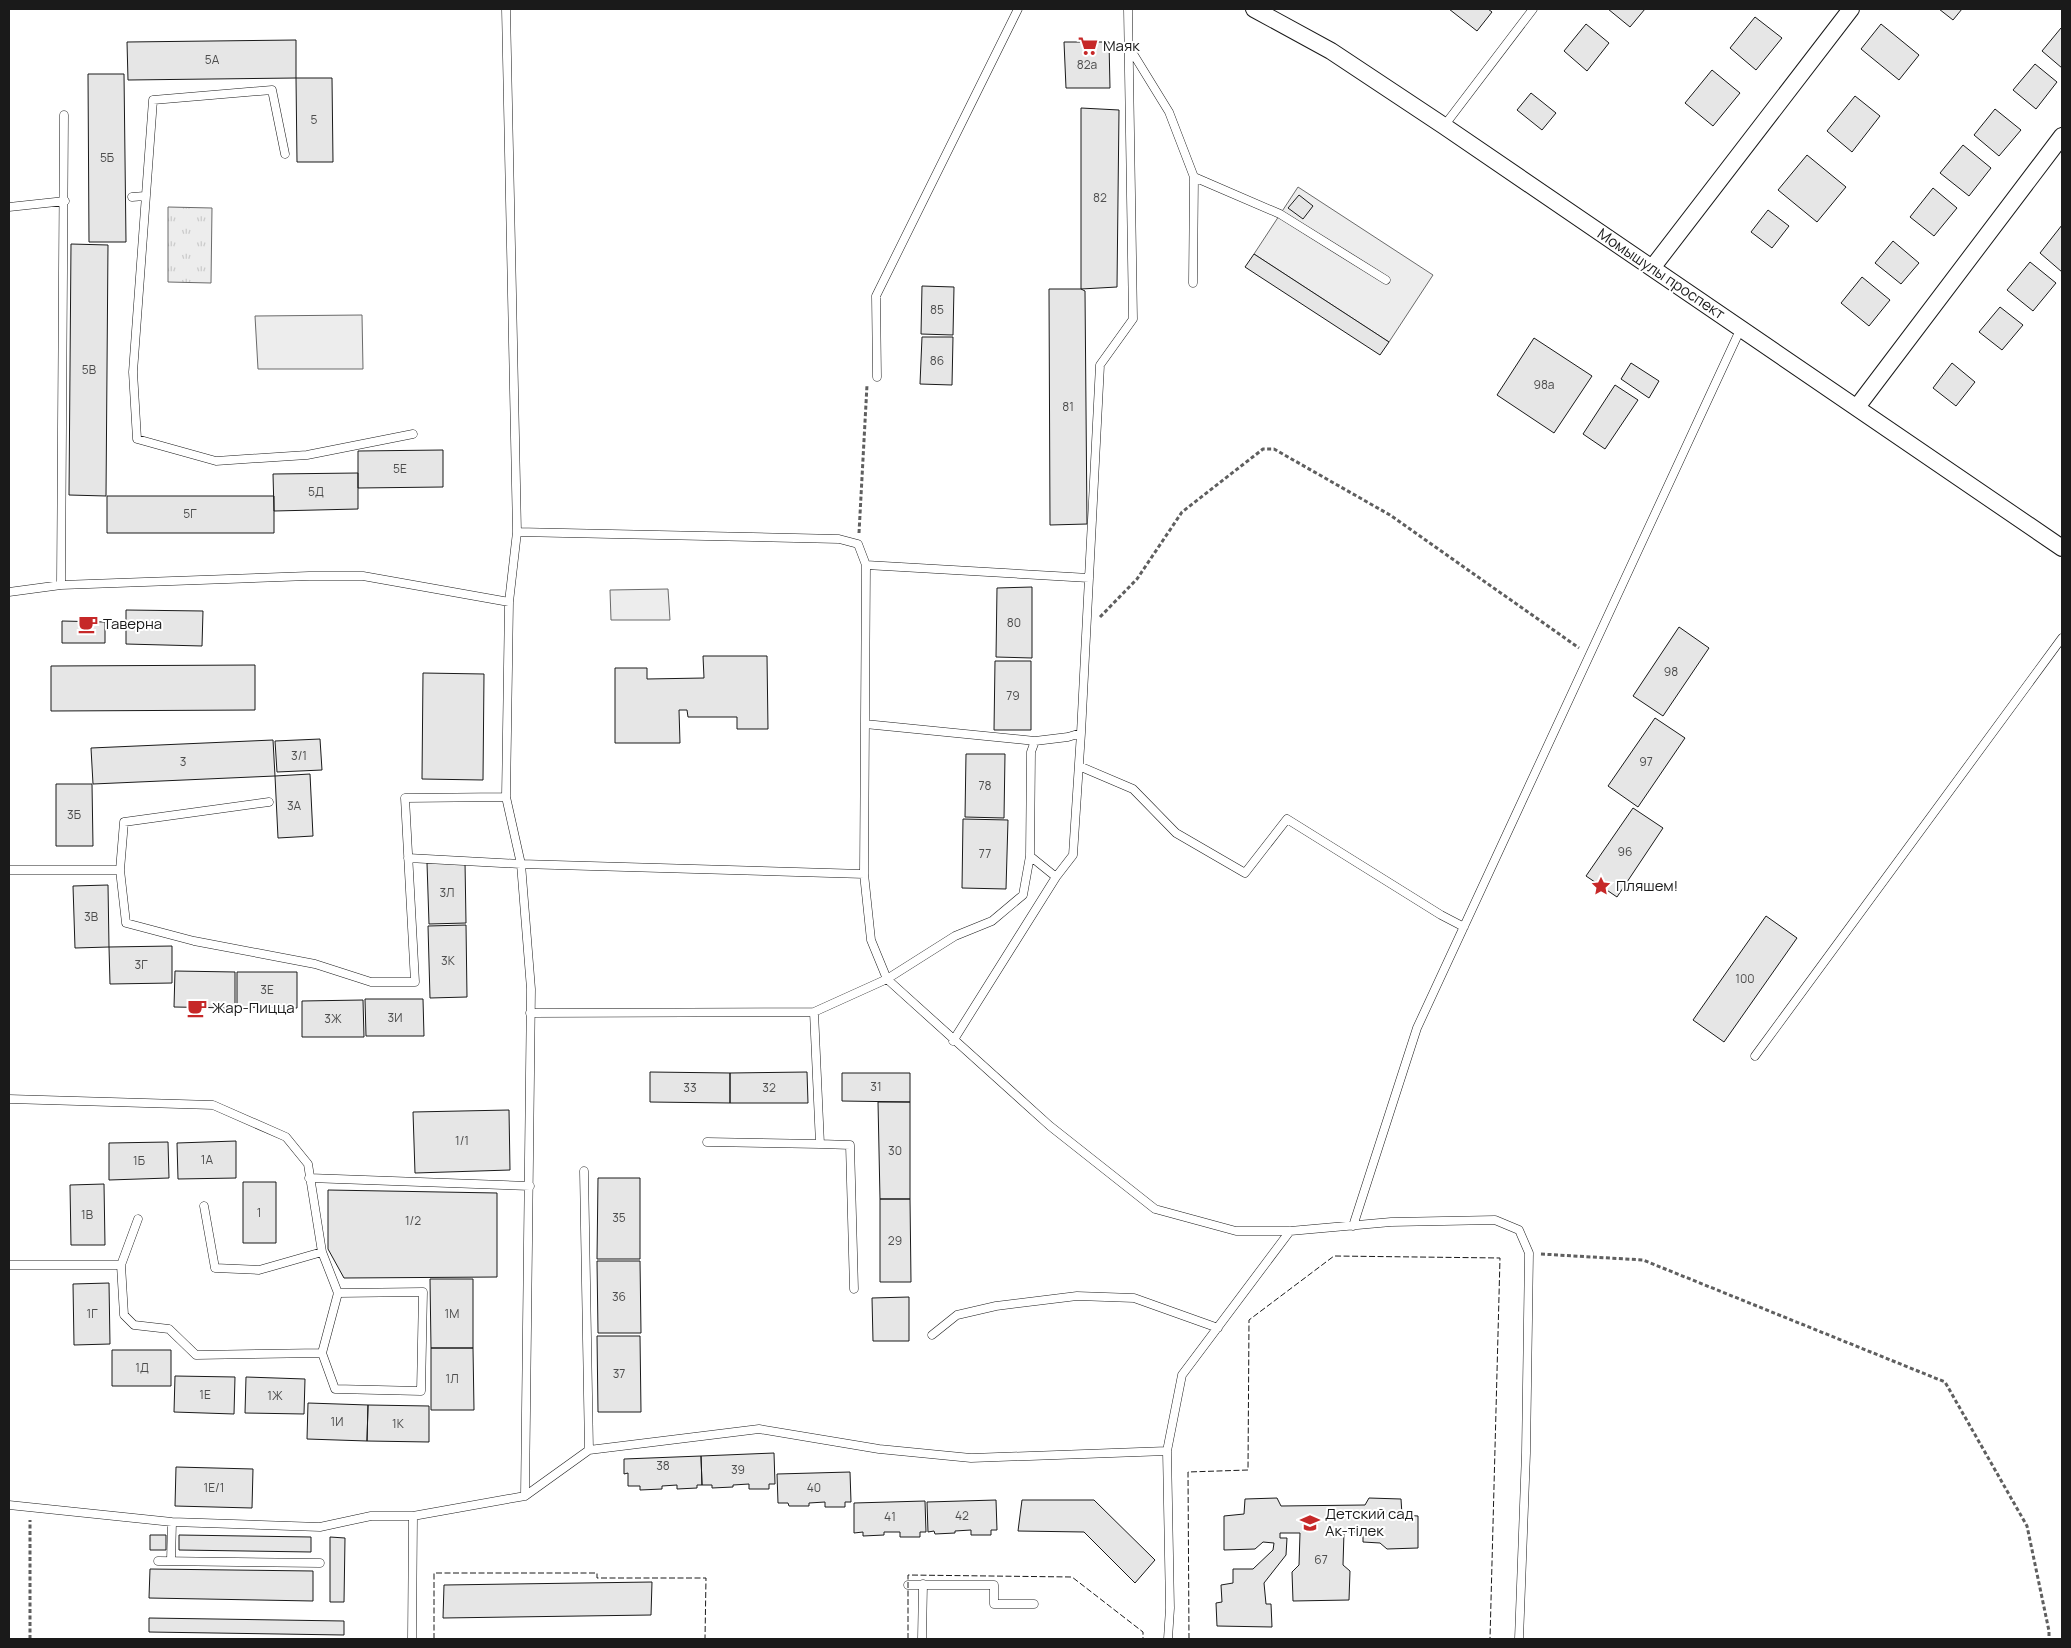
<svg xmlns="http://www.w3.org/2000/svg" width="2071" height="1648" viewBox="0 0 2071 1648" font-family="Manrope,sans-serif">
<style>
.grass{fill:url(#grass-tufts);stroke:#6a6a6a}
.pitch{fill:#ededed;stroke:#6a6a6a}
.building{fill:#e6e6e6;stroke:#1a1a1a}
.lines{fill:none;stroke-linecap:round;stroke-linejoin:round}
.lane-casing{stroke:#1a1a1a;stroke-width:9}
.street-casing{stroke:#1a1a1a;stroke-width:18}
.path{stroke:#5f5f5f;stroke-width:3;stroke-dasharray:4 2.5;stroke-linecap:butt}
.lane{stroke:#fff;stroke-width:8}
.street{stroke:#fff;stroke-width:16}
.fence{stroke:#1a1a1a;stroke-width:1;stroke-dasharray:6 2.5;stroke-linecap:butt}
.labels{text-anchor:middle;stroke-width:4;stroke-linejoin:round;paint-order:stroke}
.number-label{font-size:12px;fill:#4d4d4d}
.poi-label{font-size:15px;fill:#1a1a1a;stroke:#fff;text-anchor:start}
.street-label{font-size:15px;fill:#1a1a1a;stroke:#fff}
</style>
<defs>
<pattern id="grass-tufts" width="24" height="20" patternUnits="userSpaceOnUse" patternTransform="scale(1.25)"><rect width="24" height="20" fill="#ededed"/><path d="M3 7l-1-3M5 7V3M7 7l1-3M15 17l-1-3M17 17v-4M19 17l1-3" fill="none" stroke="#cbcbcb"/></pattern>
</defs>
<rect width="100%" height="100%" fill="#fff"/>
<path class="grass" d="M168,207L212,208L211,283L168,282Z"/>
<path class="pitch" d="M1298,187L1433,275L1389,342L1254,254Z
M362,315L363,369H258L255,316Z
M668,589L670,620H611L610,590Z"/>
<path class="building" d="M1449,9H1488L1492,12L1477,31Z
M1608,9H1645L1630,27Z
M1939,9H1962L1953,20Z
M1755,17L1782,38L1756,70L1730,48Z
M1586,24L1609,43L1587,71L1564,51Z
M1881,24L1919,55L1899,80L1861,49Z
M2061,28L2062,29V68L2042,51Z
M296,40V78L128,80L127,42Z
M1064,42H1109L1110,88H1066Z
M2035,64L2057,82L2036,109L2013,90Z
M1712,70L1740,93L1713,126L1685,103Z
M88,74H124L126,242H89Z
M296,78H332L333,162H297Z
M1531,93L1556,113L1542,130L1517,110Z
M1855,96L1880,116L1852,152L1827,131Z
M1081,108L1119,110L1117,287L1081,289Z
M1995,109L2021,130L1999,156L1974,135Z
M1963,145L1991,168L1969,196L1940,173Z
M1807,155L1846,187L1817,222L1778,190Z
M1933,188L1957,208L1934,236L1910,217Z
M1299,195L1313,206L1303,219L1288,208Z
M1768,210L1789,226L1772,248L1751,232Z
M2062,225V272L2040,253Z
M1893,241L1919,263L1901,284L1875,263Z
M71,244L108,245L106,496L69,495Z
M1254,254L1389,342L1380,355L1245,267Z
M2030,262L2056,283L2033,311L2007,290Z
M1862,277L1890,300L1869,326L1841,303Z
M922,286L954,287L953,335L921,334Z
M1049,289H1081L1085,291L1087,524L1050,525Z
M2000,307L2023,325L2002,350L1979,332Z
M922,337H953L952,385L920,384Z
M1534,338L1592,376L1554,433L1497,395Z
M1631,363L1659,381L1649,398L1621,379Z
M1952,363L1975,382L1956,406L1933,388Z
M1615,385L1638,400L1605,449L1583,434Z
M443,450V487L358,488V451Z
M358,473V509L274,511L273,474Z
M107,496H274V533H107Z
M1032,587V658L996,657L997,588Z
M126,610L203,611L202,646L126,644Z
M62,621L105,622V643H62Z
M1679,627L1709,648L1663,716L1633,696Z
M703,656H767L768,729H737V717H688L687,710H679L680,743H615V668H647V679L704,678Z
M995,661H1031V730H994Z
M255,665V710L51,711V666Z
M423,673L484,674L483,780L422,779Z
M1655,718L1685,738L1638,807L1608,786Z
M320,739L322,770L277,772L275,741Z
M273,740L275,776L93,784L91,748Z
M966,754H1005L1004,818L965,817Z
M310,774L313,836L278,838L275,776Z
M56,784H92L93,846H56Z
M1633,808L1663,828L1617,897L1586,876Z
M963,819L1008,820L1006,889L962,888Z
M465,862L466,923L429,924L427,863Z
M108,885L109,947L75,948L73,886Z
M1766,916L1797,938L1724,1042L1693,1020Z
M466,925L467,997L430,998L428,926Z
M172,946V983L110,984L109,947Z
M175,971L235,972V1008L174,1007Z
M237,972H297V1008L237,1007Z
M365,999H423L424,1036H366Z
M363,1000L364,1037H302V1001Z
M650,1072L730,1073V1103L650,1102Z
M807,1072L808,1103H730V1073Z
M842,1073H910V1102L842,1101Z
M878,1102H910V1199H880Z
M509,1110L510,1170L415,1173L413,1112Z
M236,1141V1178L178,1179L177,1143Z
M168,1142L169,1178L109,1180V1143Z
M598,1178H640V1259H597Z
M243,1182H276V1243H243Z
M104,1184L105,1245H71L70,1185Z
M328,1190L497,1193V1277L344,1278L328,1249Z
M880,1199H910L911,1282H880Z
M597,1261H640L641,1333H598Z
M430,1279H473V1348H431Z
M109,1283L110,1344L74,1345L73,1284Z
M909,1297V1341H873L872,1298Z
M597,1336H640L641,1412H598Z
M431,1348H473L474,1410H431Z
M112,1350H171V1386H112Z
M175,1376L235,1377L234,1414L174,1412Z
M246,1377L305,1379L304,1414L245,1413Z
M308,1403L368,1405L367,1441L307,1439Z
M368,1405L429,1406V1442L367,1441Z
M774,1453L775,1484H769V1489H749V1484L733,1485V1487L712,1488V1485H702L701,1456Z
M701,1456L702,1485H697V1488L677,1489V1485L662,1486V1489L640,1490V1486H628V1473L624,1474V1459Z
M176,1467L253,1469L252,1508L175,1506Z
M850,1472L851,1502H845V1507H825V1502L809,1503V1506H789L788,1503H778L777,1474Z
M1277,1498L1281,1506L1365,1505L1369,1498L1401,1499L1402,1515L1418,1516V1548L1387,1549L1380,1543L1363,1542V1532H1344L1343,1565L1350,1571L1349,1600L1293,1601L1292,1572L1299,1565L1300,1533H1280V1538H1287L1286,1555L1264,1583L1266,1604H1271L1272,1627L1217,1626L1216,1603L1222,1602L1221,1585L1233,1583V1569H1253L1273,1550L1274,1543L1263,1542L1255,1549L1224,1550V1516L1244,1514L1245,1499Z
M996,1500L997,1530H991V1535H971V1530L955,1531V1533L935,1534L934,1531L928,1532L927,1502Z
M1022,1500H1094L1155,1560L1135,1583L1084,1532L1018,1531Z
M925,1501L926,1532H920V1537H900V1532H884V1535L863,1536V1532L854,1533V1503Z
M150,1535H166V1550H150Z
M179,1535L311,1537V1552L179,1550Z
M330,1537L345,1538L344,1602H330Z
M150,1569L313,1571V1601L149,1598Z
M652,1582L651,1615L443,1618L444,1585Z
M149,1618L344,1621V1635L149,1632Z"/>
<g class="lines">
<defs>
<path id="lane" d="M506,9L517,532L839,539L858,544L866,565L864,874L871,940L887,979L1050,1126L1155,1209L1236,1231H1290L1391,1222L1495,1220L1519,1230L1529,1253L1526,1453L1519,1639
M1129,47L1169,112L1194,177L1280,214L1386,280
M1444,126L1533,9
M285,154L272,90L153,100L133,372L137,439L216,461L307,455L413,434
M132,197L145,196
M9,207L65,201
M1193,283L1194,177
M877,377L876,296L1018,9
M866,565L1089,578
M61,585L64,115
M9,592L61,585L309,576H363L509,602
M865,724L1035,741
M1079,766L1133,789L1176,833L1245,873L1287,819L1441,915L1464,927
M408,858L521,864L864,874
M9,870H120L126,923L194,941L315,964L371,982H415L405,798L506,797
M120,870L124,822L269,802
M1056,877L1073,855L1081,733
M814,1012L887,979L955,936L992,921L1023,895L1030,856
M530,1013L814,1012L820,1144L707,1142
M953,1041L1056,877L1030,856L1031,752L1035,741L1068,737L1081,733L1100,365L1133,319L1128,9
M1755,1056L2062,638
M9,1099L213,1105L286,1137L308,1164L322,1252
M820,1144L850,1145L854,1289
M309,1178L530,1186
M204,1206L215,1268L259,1270L322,1252L338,1293
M1353,1226L1417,1028L1741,328
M9,1265H121L124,1315L134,1325L169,1329L196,1355L322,1353
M121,1265L138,1219
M423,1292L421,1391L335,1389L322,1353L338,1293Z
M932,1335L957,1315L996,1306L1077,1296L1134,1298L1218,1328
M589,1450L759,1429L879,1449L971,1458L1167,1451L1182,1375L1290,1231
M1167,1451L1170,1608L1168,1639
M525,1496L589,1450L584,1171
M9,1505L172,1522L320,1527L371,1516H413L412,1639
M413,1516L525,1496L531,989L521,864L506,797L509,602L517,532
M158,1561L320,1563
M171,1561L172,1522
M908,1585H994V1604H1034
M922,1639L923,1584"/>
<path id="street" d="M1254,9L1331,51L1444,126L2062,548
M1652,268L1851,9
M1857,407L2062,136"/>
</defs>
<use href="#lane" class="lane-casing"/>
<use href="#street" class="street-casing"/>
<path class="path" d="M859,533L867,385
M1100,617L1137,579L1182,512L1263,449H1274L1390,515L1579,648
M1541,1254L1643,1260L1945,1382L2027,1526L2049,1631V1639
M30,1639V1520"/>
<use href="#lane" class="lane"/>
<use href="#street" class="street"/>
<path class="fence" d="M434,1639V1573H597V1578H706L705,1639
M908,1639V1575L1072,1577L1143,1632V1639
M1189,1639L1188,1472L1248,1470L1249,1320L1334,1256L1500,1258L1490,1639"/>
</g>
<defs>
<symbol id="supermarket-bare" viewBox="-9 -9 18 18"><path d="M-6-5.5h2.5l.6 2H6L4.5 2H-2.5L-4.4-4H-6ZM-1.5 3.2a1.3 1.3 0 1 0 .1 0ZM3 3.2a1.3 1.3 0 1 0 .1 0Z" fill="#c62828" stroke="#fff" stroke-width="2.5" paint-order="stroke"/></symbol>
<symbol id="cafe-bare" viewBox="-9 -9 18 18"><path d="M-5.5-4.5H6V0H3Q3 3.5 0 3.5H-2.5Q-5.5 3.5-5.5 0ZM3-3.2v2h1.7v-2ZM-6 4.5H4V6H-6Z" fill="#c62828" stroke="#fff" stroke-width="2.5" paint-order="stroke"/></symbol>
<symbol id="sight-bare" viewBox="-9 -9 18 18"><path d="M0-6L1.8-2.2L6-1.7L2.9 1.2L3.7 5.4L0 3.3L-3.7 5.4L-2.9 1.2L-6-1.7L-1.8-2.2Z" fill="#c62828" stroke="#fff" stroke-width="2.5" paint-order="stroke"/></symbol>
<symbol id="school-bare" viewBox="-9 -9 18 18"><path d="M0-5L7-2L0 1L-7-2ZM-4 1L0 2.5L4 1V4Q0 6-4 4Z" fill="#c62828" stroke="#fff" stroke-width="2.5" paint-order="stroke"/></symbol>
</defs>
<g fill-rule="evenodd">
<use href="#supermarket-bare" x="1074" y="32" width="28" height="28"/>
<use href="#cafe-bare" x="74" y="610" width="28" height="28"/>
<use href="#sight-bare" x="1587" y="872" width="28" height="28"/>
<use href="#cafe-bare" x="183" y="994" width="28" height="28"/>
<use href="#school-bare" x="1296" y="1509" width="28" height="28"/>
</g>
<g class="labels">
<g class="number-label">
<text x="212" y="64">5А</text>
<text x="1087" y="69">82а</text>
<text x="314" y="124">5</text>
<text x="107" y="162">5Б</text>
<text x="1100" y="202">82</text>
<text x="937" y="314">85</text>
<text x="937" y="365">86</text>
<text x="89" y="374">5В</text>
<text x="1544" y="389">98а</text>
<text x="1068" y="411">81</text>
<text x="400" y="473">5Е</text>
<text x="316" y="496">5Д</text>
<text x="190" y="518">5Г</text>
<text x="1014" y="627">80</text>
<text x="1671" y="676">98</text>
<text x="1013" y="700">79</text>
<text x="299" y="760">3/1</text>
<text x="183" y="766">3</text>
<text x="1646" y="766">97</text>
<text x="985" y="790">78</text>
<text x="294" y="810">3А</text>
<text x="74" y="819">3Б</text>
<text x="1625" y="856">96</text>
<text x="985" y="858">77</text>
<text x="447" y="897">3Л</text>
<text x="91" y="921">3В</text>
<text x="448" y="965">3К</text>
<text x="141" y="969">3Г</text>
<text x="1745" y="983">100</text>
<text x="267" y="994">3Е</text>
<text x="395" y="1022">3И</text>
<text x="333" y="1023">3Ж</text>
<text x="876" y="1091">31</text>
<text x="690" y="1092">33</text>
<text x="769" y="1092">32</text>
<text x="462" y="1145">1/1</text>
<text x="895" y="1155">30</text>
<text x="207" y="1164">1А</text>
<text x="139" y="1165">1Б</text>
<text x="259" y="1217">1</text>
<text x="87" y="1219">1В</text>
<text x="619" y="1222">35</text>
<text x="413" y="1225">1/2</text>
<text x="895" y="1245">29</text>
<text x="619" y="1301">36</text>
<text x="92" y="1318">1Г</text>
<text x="452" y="1318">1М</text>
<text x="142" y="1372">1Д</text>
<text x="619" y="1378">37</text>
<text x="452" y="1383">1Л</text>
<text x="205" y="1399">1Е</text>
<text x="275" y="1400">1Ж</text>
<text x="337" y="1426">1И</text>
<text x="398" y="1428">1К</text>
<text x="663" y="1470">38</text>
<text x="738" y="1474">39</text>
<text x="214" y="1492">1Е/1</text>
<text x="814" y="1492">40</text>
<text x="962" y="1520">42</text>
<text x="890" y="1521">41</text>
<text x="1321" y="1564">67</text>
</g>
<g class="poi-label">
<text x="1103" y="51">Маяк</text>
<text x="103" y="629">Таверна</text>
<text x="1616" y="891">Пляшем!</text>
<text x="212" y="1013">Жар-Пицца</text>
<text x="1325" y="1519">Детский сад<tspan x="1325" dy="17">Ак-тiлек</tspan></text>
</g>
<g class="street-label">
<text transform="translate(1661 274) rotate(34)" y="5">Момышулы проспект</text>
</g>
</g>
<rect width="2071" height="1648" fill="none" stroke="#1a1a1a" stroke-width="20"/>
</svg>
